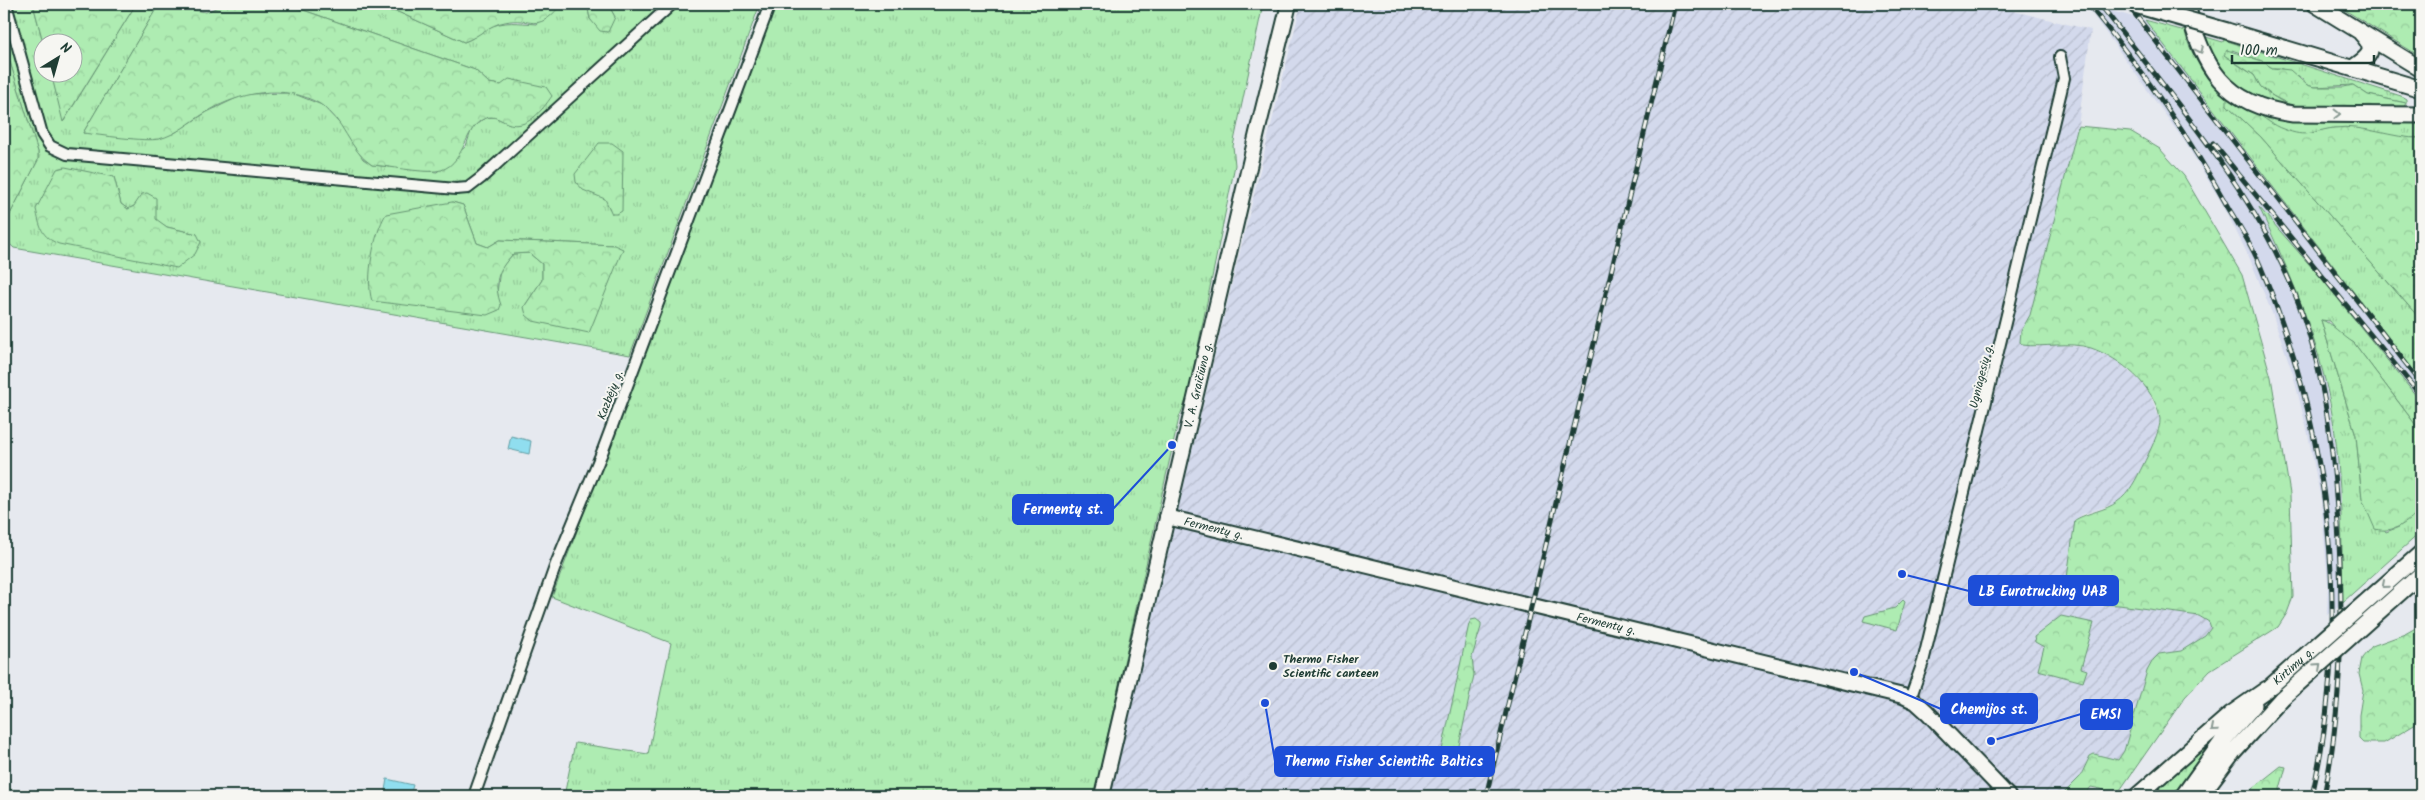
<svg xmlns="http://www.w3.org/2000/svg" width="2425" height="800" viewBox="0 0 2425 800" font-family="Kalam,sans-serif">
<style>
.built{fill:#d3d9ec}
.industrial{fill:url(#industrial-furrows)}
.grass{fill:url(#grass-tufts);stroke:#669473;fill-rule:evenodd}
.forest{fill:url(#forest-crowns);stroke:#669473}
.water{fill:#90deef;stroke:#639ea4}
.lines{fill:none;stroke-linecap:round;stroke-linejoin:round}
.minor-casing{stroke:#1f3d34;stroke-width:14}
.major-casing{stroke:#1f3d34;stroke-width:18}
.highway-casing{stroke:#1f3d34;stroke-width:19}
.minor{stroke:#f6f6f2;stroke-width:10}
.major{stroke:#f6f6f2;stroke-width:14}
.highway{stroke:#f6f6f2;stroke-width:15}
.rail-casing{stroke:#1f3d34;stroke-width:5}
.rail{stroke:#f6f6f2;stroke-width:3;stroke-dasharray:9;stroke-linecap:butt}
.highway-bridge-casing{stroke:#1f3d34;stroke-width:19;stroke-linecap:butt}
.highway-bridge{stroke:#f6f6f2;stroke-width:15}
.oneway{stroke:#8a9a93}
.poi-dot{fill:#1f3d34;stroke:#f6f6f2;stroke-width:2}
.labels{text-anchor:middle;stroke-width:4;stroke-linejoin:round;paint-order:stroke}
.street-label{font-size:12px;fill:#1f3d34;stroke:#f6f6f2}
.poi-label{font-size:12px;font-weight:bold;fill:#1f3d34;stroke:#f6f6f2;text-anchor:start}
.leader{fill:none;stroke:#1d4ed8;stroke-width:2}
.callout-dot{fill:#1d4ed8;stroke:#f6f6f2;stroke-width:2}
.callout{fill:#1d4ed8;stroke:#1d4ed8;stroke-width:2}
.callout-label{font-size:14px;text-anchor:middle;font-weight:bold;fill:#fff}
</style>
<defs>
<pattern id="industrial-furrows" width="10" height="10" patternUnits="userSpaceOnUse" patternTransform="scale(1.25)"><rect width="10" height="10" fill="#d3d9ec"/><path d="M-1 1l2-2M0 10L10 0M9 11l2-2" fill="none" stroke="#b5bbcb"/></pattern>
<pattern id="grass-tufts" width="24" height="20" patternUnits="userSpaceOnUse" patternTransform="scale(1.25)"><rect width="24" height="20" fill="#aeecb2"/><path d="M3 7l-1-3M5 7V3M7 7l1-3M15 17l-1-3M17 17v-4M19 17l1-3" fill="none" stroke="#95cb9a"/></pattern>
<pattern id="forest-crowns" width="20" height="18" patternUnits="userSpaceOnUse" patternTransform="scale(1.25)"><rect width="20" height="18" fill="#aeecb2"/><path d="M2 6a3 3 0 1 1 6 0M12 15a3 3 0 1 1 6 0" fill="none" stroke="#95cb9a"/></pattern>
</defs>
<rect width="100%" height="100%" fill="#e6e9ef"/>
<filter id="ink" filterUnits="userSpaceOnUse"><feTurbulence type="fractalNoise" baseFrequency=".02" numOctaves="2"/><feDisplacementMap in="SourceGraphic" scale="10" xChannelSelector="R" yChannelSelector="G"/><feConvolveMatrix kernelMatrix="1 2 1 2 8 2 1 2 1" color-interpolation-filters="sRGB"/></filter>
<g filter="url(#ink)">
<path class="built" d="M2085,4L2145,20L2421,380V402L2322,279L2260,209L2304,308L2324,377L2333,423L2339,472L2343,602L2327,615L2328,583L2321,500L2308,434L2293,374L2272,313L2250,259L2222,203L2185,142Z"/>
<path class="industrial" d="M1301,4H1985L2091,30L2078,126L2030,315L2021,331L2034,347L2056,344L2090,348L2116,360L2147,387L2160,420L2152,449L2131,489L2117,503L2083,514L2075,520L2090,604L2119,605L2199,616L2209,622L2211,628L2205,636L2181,651L2159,654L2147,671L2124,751L2118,760L2095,754L2090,756L2080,777L2061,796H1110L1227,304Z"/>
<path class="grass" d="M4,4H33L43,42L42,72L51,73L64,121L136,4H159L83,133L173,134L207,112L245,94L292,93L322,105L341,125L363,159L372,165L437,172L466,146L472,128L485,118L495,117L510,124L501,85L489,83L475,70L286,4H360L374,9L398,12L464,42C476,38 479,32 488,28C504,20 519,23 536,24L560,6V4H587L590,19L615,17L608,4H760L630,355L14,248L4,239V220H7L38,160V152L4,43ZM114,177L121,204L128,209L134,206L167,227L197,234L36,209ZM452,202L463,205L477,243L488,247L500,240L614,245L524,307L542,280V264L529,253L513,254L500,269L497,293Z
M776,4H1263L1233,146L1235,165L1188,395L1179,418L1094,796H564L575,743L648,754L671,643L552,597Z
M2145,20L2185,31C2190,59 2211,79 2231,98L2227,105L2261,137L2421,320V380Z
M2206,37L2223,42L2224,40L2401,96L2406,99V103L2368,95L2353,85L2314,87L2307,85L2301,78L2280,68H2272L2262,61L2232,50L2235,63L2254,75L2261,87L2273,96L2289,106V109C2278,105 2265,101 2255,96C2235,86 2206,61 2206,37Z
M2260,115L2292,121H2421V138C2393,139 2366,128 2338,128C2327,127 2315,136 2304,135C2289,134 2269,126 2260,115Z
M2259,207L2322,279L2421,402V432L2354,343L2340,335L2329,321L2321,320L2356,435L2362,499L2386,532L2399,527L2421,507V532L2343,602C2341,527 2343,449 2324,376C2309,316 2285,262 2259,207Z
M2229,722L2176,796H2145Z
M4,789L76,796H4Z"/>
<path class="forest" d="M33,4H136L63,122L51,73L72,72V42H43Z
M159,4H190L193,10L206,12L225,4H286L475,70L489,83L501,85L509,79L546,87L552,96C542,110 527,131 507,123C500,120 494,115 486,118C463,125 466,168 436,171C420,173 389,166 372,165C349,151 344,118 320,104C284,83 239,92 205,113C190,122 176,135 159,139C146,142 99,135 83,133Z
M360,4H560V6C536,35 531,16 505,22C488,25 479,37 464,42L398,12L374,9Z
M587,4H608L615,17L608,32L600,31L590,19Z
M2335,4H2421V57Z
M4,43L38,152V160L7,220H4Z
M2227,50L2262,61L2272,68L2290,70L2307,85L2314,87H2344L2353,85L2368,95L2406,103L2404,107L2298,109L2273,96L2261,87L2254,75L2224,55Z
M2227,98C2248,100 2263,122 2283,129C2309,139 2310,131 2334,128C2363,124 2393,139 2421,138V320L2261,137L2227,105Z
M2078,126L2130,131L2160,149L2184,176L2242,275L2271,377L2290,494L2293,597L2287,613L2278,627L2210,670L2185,697L2118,793L2112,795L2101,789L2091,787L2084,796H2061L2080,777L2090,756L2094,754L2118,760L2124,751L2147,671L2153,660L2159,654L2181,651L2205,636L2211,628L2209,622L2199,616L2119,605L2090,604L2071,596L2066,585L2075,520C2088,512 2105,511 2117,502C2130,493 2136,479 2143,465C2148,455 2161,430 2160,419C2155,386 2120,358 2091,348C2068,341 2045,348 2022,345L2020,342L2021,331L2030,315Z
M599,143H612L623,151L622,211L617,214H612L605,199L583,190L576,182L575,174Z
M65,167L114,177L121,204L128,209L134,206L142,194L147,193L156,198V219L167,227L197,234L201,242L195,254L177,268L59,244C41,237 40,227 36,209L57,169Z
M452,202L463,205L477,243L488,247L500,240L614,245L623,249L589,333L533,321L526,315L524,307L542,280V264L529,253L513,254C497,271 493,283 501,305L499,310L487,315L372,301C365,279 374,233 386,214Z
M2321,320C2331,322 2342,336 2354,343L2421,432V507C2410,522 2393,534 2375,529L2362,499L2356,435Z
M1903,600L1905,602L1897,630L1863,621L1865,616L1895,608Z
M2061,616L2094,623L2081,668L2087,670L2083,682L2038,670L2044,647L2035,642L2034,637Z
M1476,619L1481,623V627L1472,657L1474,675L1454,769L1447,773L1439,768V764L1469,624L1471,620Z
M2421,625V721L2384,743H2363L2359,739V715L2363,690L2359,674L2362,658L2372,646L2405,634Z
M2281,766L2286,767L2278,796H2243Z"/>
<path class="water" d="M511,436L531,441L529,454L508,449Z
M387,779L413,785L410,796H384Z"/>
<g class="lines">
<defs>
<path id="minor" d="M6,4L42,134L50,146L67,154L456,189L468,188L481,178L672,4
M1910,699L1923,662L2061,91L2064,78L2060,57
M474,796L556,564L603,450L770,4"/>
<g id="major">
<path id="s1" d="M1167,517L1903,696L1916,702L1927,712L2008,796"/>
<path id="s2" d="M1102,796L1257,133L1289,4"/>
</g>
<path id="highway" d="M2187,4C2202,67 2224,105 2293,114L2421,115
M2315,4L2421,69
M2227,31L2421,89
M2354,67C2370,56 2377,50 2361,33
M2137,796L2231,714L2267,689
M2183,796L2221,743L2254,705
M2200,796L2233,752L2282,698"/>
</defs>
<use href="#minor" class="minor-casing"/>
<use href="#major" class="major-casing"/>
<use href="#highway" class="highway-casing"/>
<use href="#minor" class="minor"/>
<use href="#major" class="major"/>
<use href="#highway" class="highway"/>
<defs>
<path id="rail" d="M2088,4C2141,68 2189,136 2229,209C2240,227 2252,246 2260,265C2331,432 2352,620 2312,796
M2127,4L2421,383
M2103,8C2168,92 2247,184 2289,280C2321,352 2332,433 2337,510C2344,605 2343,703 2324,796
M2213,143L2421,396
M1486,796L1675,4"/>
</defs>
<use href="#rail" class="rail-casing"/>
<use href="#rail" class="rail"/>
<defs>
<g id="highway-bridge">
<path d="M2132,4L2227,31"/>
<path id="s3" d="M2271,686L2421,553"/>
<path d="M2282,698L2421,574"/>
</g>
</defs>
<use href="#highway-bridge" class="highway-bridge-casing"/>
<use href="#highway-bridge" class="highway-bridge"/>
</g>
<defs><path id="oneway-chevron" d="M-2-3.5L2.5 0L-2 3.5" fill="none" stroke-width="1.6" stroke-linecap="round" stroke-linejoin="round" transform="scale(1.25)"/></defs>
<g class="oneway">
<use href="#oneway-chevron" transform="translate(2200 50) rotate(65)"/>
<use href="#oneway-chevron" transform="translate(2337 114) rotate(1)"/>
<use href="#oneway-chevron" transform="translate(2385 585) rotate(139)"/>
<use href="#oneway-chevron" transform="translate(2318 666) rotate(-42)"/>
<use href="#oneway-chevron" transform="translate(2214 729) rotate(139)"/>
</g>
</g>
<circle class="poi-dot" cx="1273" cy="666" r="5"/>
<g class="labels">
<g class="street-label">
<text transform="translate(1981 376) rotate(-76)" y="4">Ugniagesių g.</text>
<text dy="4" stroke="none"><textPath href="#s2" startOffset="422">V. A. Graičiūno g.</textPath></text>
<text transform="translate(610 395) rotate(-69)" y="4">Kazbėjų g.</text>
<text dy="4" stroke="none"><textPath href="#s1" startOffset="48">Fermentų g.</textPath></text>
<text dy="4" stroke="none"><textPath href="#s1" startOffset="452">Fermentų g.</textPath></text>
<text dy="4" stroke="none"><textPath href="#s3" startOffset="30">Kirtimų g.</textPath></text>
</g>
<g class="poi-label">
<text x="1283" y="663">Thermo Fisher<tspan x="1283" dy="14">Scientific canteen</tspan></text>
</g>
</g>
<path class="leader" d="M1172 445L1113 509M1902 574L1969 591M1854 672L1941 709M1991 741L2081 714M1265 703L1275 761"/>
<g class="callout-dot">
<circle cx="1172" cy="445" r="5"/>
<circle cx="1902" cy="574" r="5"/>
<circle cx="1854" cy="672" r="5"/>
<circle cx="1991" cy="741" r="5"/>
<circle cx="1265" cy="703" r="5"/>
</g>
<g class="callout">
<rect x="1013" y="495" width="100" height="29" rx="5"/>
<rect x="1969" y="576" width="149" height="29" rx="5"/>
<rect x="1941" y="694" width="96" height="29" rx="5"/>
<rect x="2081" y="700" width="51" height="29" rx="5"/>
<rect x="1275" y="747" width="219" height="29" rx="5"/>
</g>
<g class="callout-label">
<text x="1063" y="514">Fermentų st.</text>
<text x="2043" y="596">LB Eurotrucking UAB</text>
<text x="1989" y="714">Chemijos st.</text>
<text x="2106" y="719">EMSI</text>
<text x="1384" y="766">Thermo Fisher Scientific Baltics</text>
</g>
<rect width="2425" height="800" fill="none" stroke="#f6f6f2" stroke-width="20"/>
<rect x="10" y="10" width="2405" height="780" fill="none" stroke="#1f3d34" stroke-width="2" filter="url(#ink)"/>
<g transform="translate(58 58) rotate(37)"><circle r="24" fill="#f6f6f2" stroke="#a0aca6"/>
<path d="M0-4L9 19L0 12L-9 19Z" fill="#1f3d34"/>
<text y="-8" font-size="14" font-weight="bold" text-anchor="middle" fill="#1f3d34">N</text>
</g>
<path d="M2232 55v8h142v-8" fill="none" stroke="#1f3d34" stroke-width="2.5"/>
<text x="2240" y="55" font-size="15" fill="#1f3d34" stroke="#f6f6f2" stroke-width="4" paint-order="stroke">100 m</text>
</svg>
